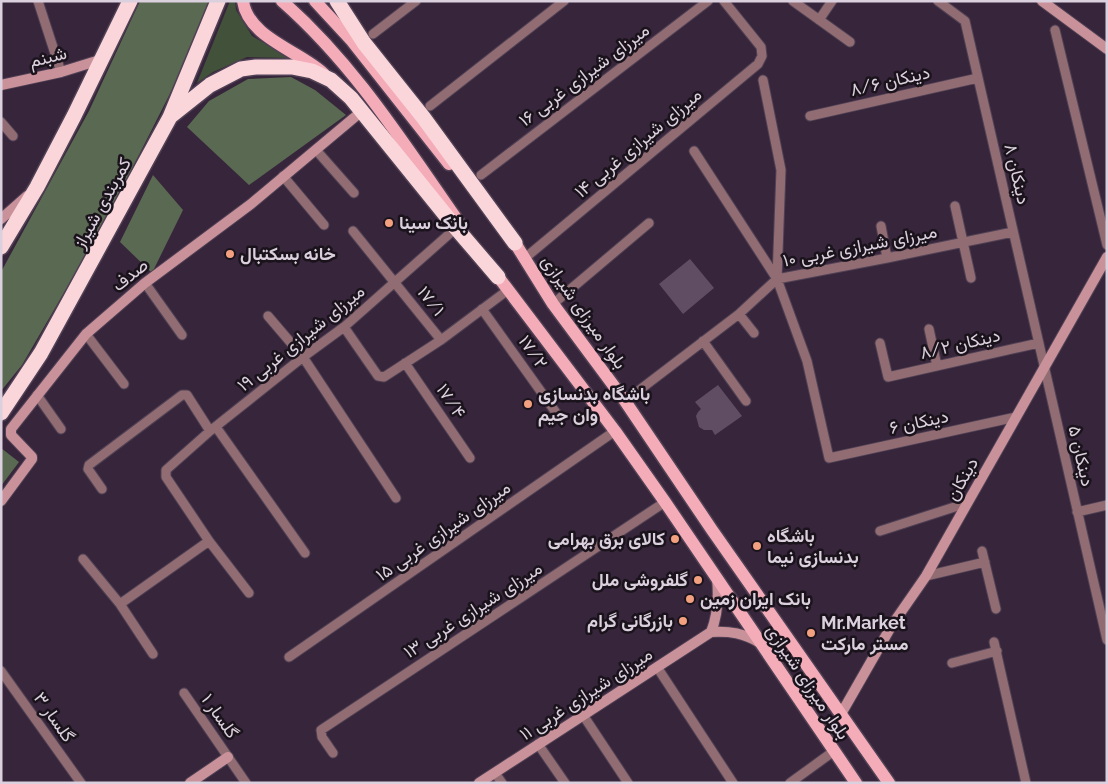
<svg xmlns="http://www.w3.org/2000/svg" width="1108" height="784" viewBox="0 0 1108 784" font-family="Raleway,Vazirmatn,sans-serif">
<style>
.green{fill:#42513a}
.forest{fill:#5a6951}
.building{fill:#604d64}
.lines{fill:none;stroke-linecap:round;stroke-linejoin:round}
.street-casing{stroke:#514155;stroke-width:11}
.secondary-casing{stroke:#514155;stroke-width:12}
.primary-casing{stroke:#514155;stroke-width:15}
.highway-casing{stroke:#514155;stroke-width:18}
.street{stroke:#916d73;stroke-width:9}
.secondary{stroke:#c9919a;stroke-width:10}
.primary{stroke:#f5acb9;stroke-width:12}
.highway{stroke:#fad6db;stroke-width:15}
.poi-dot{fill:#f2a07f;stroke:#1a131c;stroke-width:2}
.labels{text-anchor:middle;stroke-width:5;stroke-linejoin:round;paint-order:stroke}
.street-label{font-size:18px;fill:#dbd0dd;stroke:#1a131c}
.poi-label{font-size:18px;font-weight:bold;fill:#dbd0dd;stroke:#1a131c;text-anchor:start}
</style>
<rect width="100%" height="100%" fill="#37263b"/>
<path class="green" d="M230,1H235L236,10L252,36L290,58L247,57L213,72L197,83Z"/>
<path class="forest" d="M140,1H209L187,60L105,222L22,365L1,391V272L89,111Z
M291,77L315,90L346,115L249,185L187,127L209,101L248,79Z
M153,175L183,210L152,273L120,242Z
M1,448L19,462L1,486Z"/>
<path class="building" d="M690,259L714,288L683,314L659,284Z
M718,385L742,416L715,435L712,430H704L699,427L696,416L698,412L701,409L695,402Z"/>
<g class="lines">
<defs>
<path id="street" d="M38,1L61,72
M793,1L850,42
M938,1L965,21L1107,640
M819,20L832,1
M1055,30L1107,245
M373,34L416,1
M763,80L781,170L777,279
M430,106L564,1
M810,116L978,78
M1,122L13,136
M316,150L354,193
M694,151L777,279L807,361L829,458L1016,417
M481,175L708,1
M283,176L324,225
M955,206L971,278
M881,226L887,258
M353,231L441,340
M525,258L758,64L762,56L761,47L724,1
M145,283L182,335
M553,304L649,223
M482,309L557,414
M739,314L754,333
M268,316L303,357L396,498
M344,327L378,376L384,377L441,340L508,290
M929,329L937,366
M86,334L124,384
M703,341L746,401
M880,343L888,377L1039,343
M405,363L470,458
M37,395L61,429
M625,401L739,314L777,279L887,258L1013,232
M216,427L305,553
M102,489L88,469L89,465L182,395H187L210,431
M1077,512L1107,505
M880,531L967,503
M982,551L996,609
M83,559L120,604L153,654
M926,576L985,562
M249,593L209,541L166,477V470L210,431L303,357L344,327L456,228
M120,604L209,541
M994,642L1026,783
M289,657L615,431
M952,663L997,651
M657,667L733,783
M1,671L81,783
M184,693L246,783
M583,715L628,783
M538,744L565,783
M333,753L322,737L321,730L665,502
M495,773L502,783
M790,783L834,751"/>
<path id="secondary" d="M1042,1L1107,49
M1,85L61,72L103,59
M1,219L27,196
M1,501L32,459V457L11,435V429L86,334L145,283L251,204L362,111
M711,632C718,614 719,598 717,579
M841,714L892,625L926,576L1107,257
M190,783L228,757
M479,783L711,632C730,631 744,633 760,643"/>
<path id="primary" d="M243,1C248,38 300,51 324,74
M282,1C354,64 404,144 458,221
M315,1L352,41L449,164
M510,237L515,243L553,304L625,401L712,530L889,783
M493,270L615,431L665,502L856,783"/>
<path id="highway" d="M337,1L364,43L423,117L515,243
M171,116L210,85L241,69L256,67H292L312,71L331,80L351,98L456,228L498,277
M1,247L37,187L74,116L130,1
M1,413L41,353L170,117L218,1"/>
</defs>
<use href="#street" class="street-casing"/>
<use href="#secondary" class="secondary-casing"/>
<use href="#primary" class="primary-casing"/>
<use href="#highway" class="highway-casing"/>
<use href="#street" class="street"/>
<use href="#secondary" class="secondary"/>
<use href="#primary" class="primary"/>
<use href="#highway" class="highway"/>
</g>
<g class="poi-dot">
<circle cx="389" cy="223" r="5"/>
<circle cx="230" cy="254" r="5"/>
<circle cx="528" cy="404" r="5"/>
<circle cx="675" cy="539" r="5"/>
<circle cx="757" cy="546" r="5"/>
<circle cx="698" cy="580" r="5"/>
<circle cx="690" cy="599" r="5"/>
<circle cx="683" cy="621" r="5"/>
<circle cx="811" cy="633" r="5"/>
</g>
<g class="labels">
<g class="street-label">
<text transform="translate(48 57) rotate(-14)" y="6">شبنم</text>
<text transform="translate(584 75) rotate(-37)" y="6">۱۶ میرزای شیرازی غربی</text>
<text transform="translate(890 81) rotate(-13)" y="6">۸/۶ دینکان</text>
<text transform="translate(638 143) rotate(-40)" y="6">۱۴ میرزای شیرازی غربی</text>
<text transform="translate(1017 174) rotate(77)" y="6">۸ دینکان</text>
<text transform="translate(102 203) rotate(-61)" y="6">کمربندی شیراز</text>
<text transform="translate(860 246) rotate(-11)" y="6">۱۰ میرزای شیرازی غربی</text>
<text transform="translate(130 275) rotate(-39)" y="6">صدف</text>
<text transform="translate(431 301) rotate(52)" y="6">۱۷/۱</text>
<text transform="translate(584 312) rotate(55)" y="6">بلوار میرزای شیرازی</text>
<text transform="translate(301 338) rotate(-39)" y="6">۱۹ میرزای شیرازی غربی</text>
<text transform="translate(960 344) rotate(-13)" y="6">دینکان ۸/۲</text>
<text transform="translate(533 352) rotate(55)" y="6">۱۷/۲</text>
<text transform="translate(451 401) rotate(56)" y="6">۱۷/۴</text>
<text transform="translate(919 422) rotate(-12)" y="6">دینکان ۶</text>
<text transform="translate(1081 456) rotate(77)" y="6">۵ دینکان</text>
<text transform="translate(962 479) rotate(-60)" y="6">دینکان</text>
<text transform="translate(443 531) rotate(-35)" y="6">۱۵ میرزای شیرازی غربی</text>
<text transform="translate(473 610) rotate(-33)" y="6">۱۳ میرزای شیرازی غربی</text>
<text transform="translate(808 682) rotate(56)" y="6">بلوار میرزای شیرازی</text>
<text transform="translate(586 694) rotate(-33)" y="6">میرزای شیرازی غربی ۱۱</text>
<text transform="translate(220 716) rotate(55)" y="6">گلسار ۱</text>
<text transform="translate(54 717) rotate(55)" y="6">گلسار ۳</text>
</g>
<g class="poi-label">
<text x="399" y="229">بانک سینا</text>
<text x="240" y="260">خانه بسکتبال</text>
<text x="538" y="400">باشگاه بدنسازی<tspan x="538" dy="21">وان جیم</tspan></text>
<text x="767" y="542">باشگاه<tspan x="767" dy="21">بدنسازی نیما</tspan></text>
<text x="665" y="545" text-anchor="end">کالای برق بهرامی</text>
<text x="688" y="586" text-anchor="end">گلفروشی ملل</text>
<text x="700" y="605">بانک ایران زمین</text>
<text x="673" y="627" text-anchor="end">بازرگانی گرام</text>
<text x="821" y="629">Mr.Market<tspan x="821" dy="21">مستر مارکت</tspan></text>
</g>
</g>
<rect width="1108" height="784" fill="none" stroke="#dbd0dd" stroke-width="5"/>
</svg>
